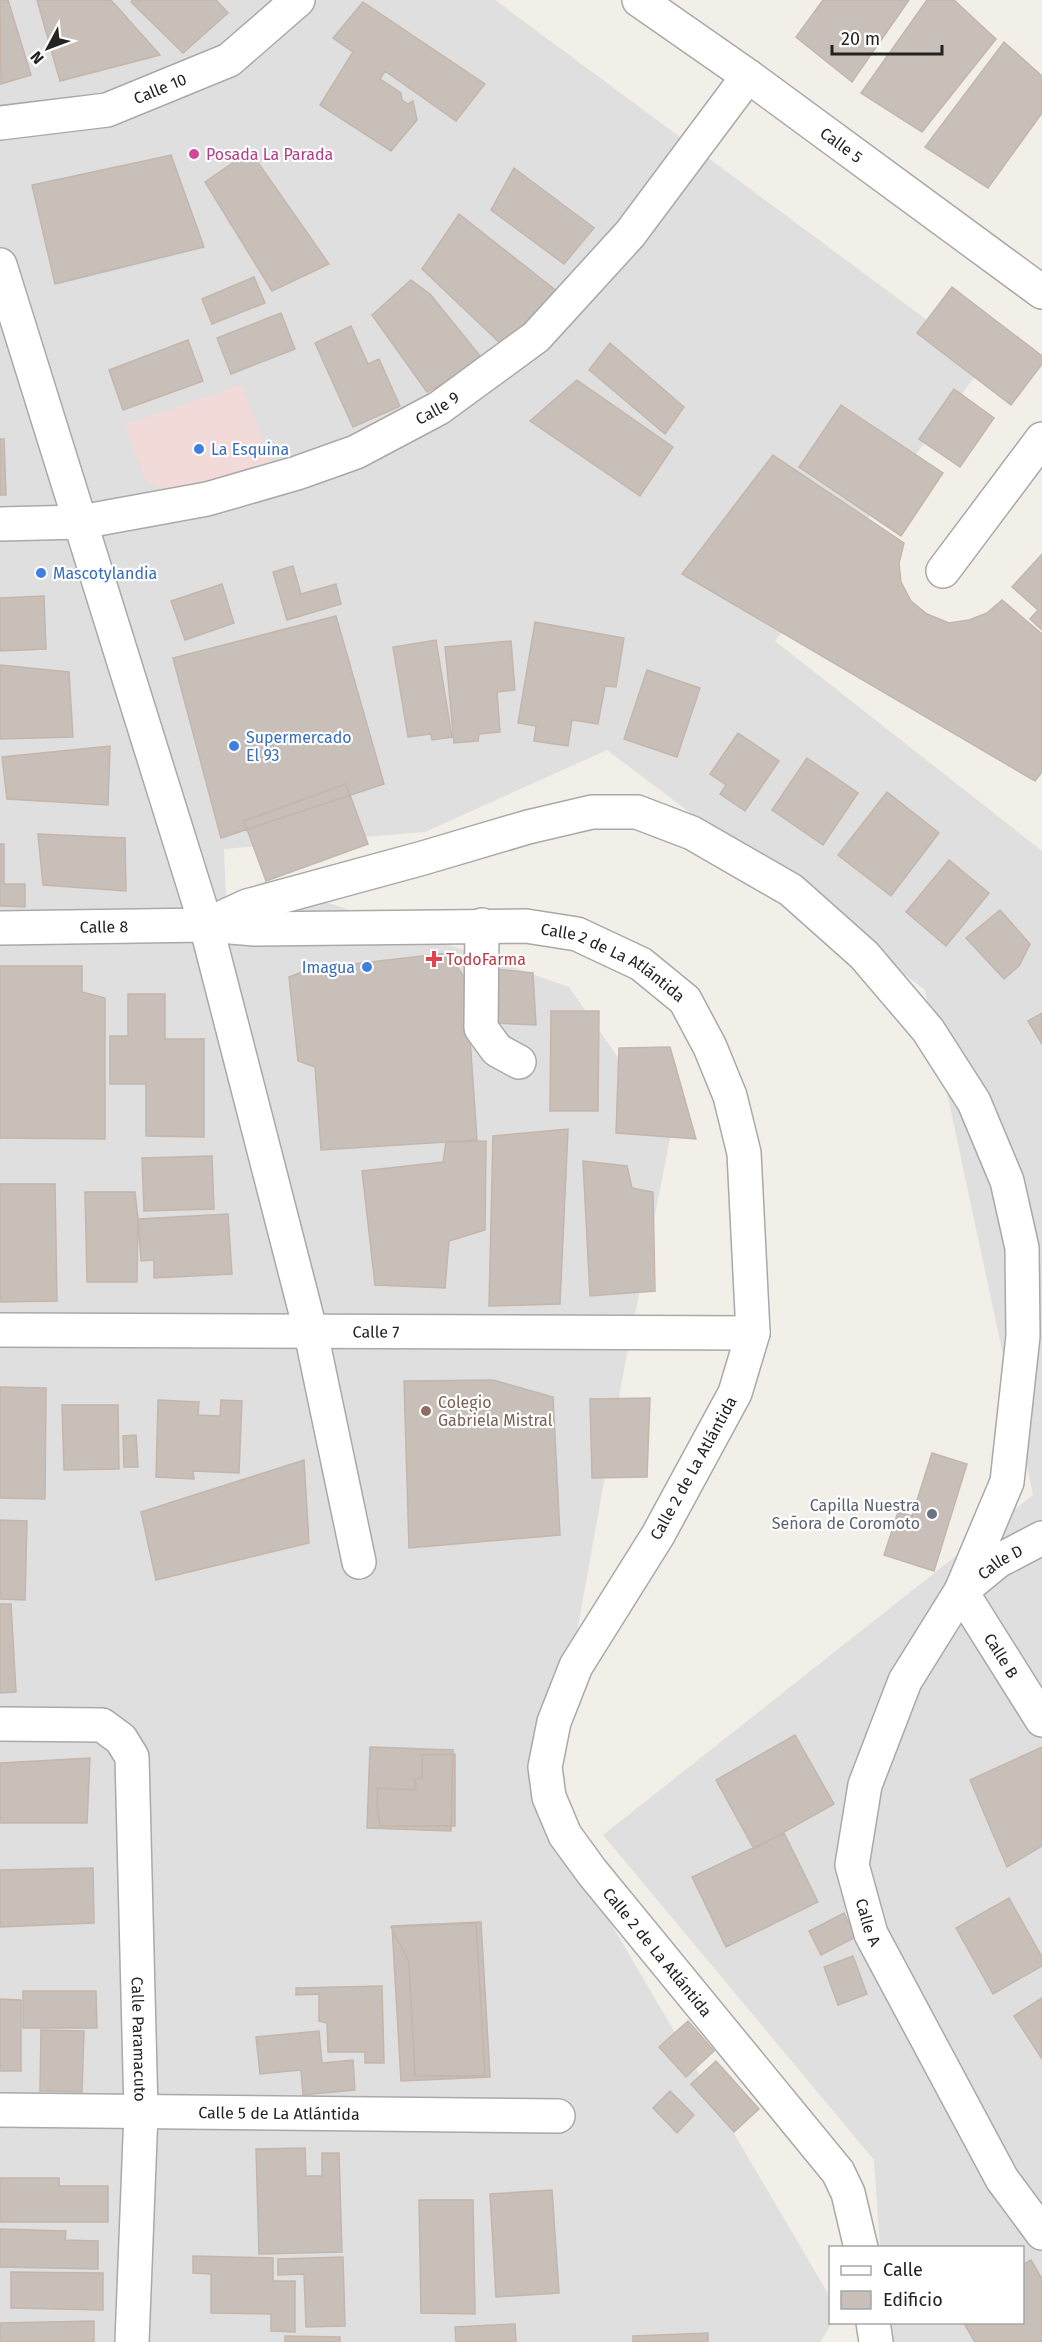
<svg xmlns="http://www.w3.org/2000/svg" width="1042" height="2342" viewBox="0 0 1042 2342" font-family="'Fira Sans',sans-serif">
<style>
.residential{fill:#e0dfdf}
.commercial{fill:#f2dad9}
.building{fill:#c7bfb8;stroke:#c4b6ab;stroke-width:1.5}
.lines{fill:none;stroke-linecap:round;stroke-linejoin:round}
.minor-casing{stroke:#a9a9a9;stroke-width:36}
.minor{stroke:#fff;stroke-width:33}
.hotel-dot{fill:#d1479c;stroke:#fff;stroke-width:2}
.shop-dot{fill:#3f7fe0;stroke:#fff;stroke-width:2}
.health-dot{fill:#e0444e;stroke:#fff;stroke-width:2}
.education-dot{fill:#8d6e63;stroke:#fff;stroke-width:2}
.worship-dot{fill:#6b7280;stroke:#fff;stroke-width:2}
.labels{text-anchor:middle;stroke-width:4.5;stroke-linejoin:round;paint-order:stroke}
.street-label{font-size:16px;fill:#222;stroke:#fff}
.hotel-label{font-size:16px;fill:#b23c85;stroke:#fff;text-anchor:start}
.shop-label{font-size:16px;fill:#366cbe;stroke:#fff;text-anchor:start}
.health-label{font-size:16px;fill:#be3a42;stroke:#fff;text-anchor:start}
.education-label{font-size:16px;fill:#785e54;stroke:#fff;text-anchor:start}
.worship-label{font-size:16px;fill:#5b616d;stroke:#fff;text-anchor:end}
</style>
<rect width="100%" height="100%" fill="#f2efe9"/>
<path class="residential" d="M0,0H495L985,363L775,641L1042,851V2342H886L884,2323L1022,2322V2248L880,2247L874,2160L603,1835L1033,1495L925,990L607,750L425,832L224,849L226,899L266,881L569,987L671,1134L624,1370L545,1811L830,2297L832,2323L820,2342H0Z"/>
<path class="commercial" d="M241,385L275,473L164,491L145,479L124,425Z"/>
<path class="building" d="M0,0H8L31,75L1,84Z
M37,0H111L160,55L60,81Z
M133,0H216L228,13L183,53L131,2Z
M823,0H909L852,82L796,37Z
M927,0H954L996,39L922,132L861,93Z
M363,2L485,84L456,121L385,71L380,79L401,93L402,100L408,104L413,101L417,120L391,151L320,105L353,52L333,38Z
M1004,42L1042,76V113L988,188L925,147Z
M250,151L329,264L272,291L205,182Z
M171,155L204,247L55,284L32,185Z
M514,168L594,228L564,264L491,210Z
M459,214L558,292L503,346L422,269Z
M254,277L265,303L212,324L202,299Z
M411,280L430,294L485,362L427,392L372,315Z
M952,287L1042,356V364L1011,405L917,333Z
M281,313L295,349L231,374L217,338Z
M351,326L368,364L379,359L400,406L353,427L315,343Z
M188,340L203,381L123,410L109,370Z
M610,343L684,407L665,434L589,370Z
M577,380L673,447L640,496L530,421Z
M954,389L994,418L960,467L919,439Z
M841,405L943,473L901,536L799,467Z
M0,439H4L6,495H0Z
M773,455L904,543L899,563L901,582L911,601L927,614L949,623L969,620L987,613L1002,600L1042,634V772L1035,781L682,574Z
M1042,554V630L1030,619L1038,610L1012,587Z
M293,566L301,594L336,584L341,604L287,620L273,572Z
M222,584L234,623L185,640L171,601Z
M44,596L46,649L0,651V598Z
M336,616L384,784L221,838L173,658Z
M535,622L624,638L616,687L605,686L598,724L572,720L568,746L534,741L536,726L518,723Z
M436,640L452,737L432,740L431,734L408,737L393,647Z
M511,641L515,690L497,692L500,732L479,734L478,741L454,743L445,647Z
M0,665L69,672L73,737L0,739Z
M647,670L700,688L677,757L624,739Z
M738,733L779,761L745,811L720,794L726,785L710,774Z
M110,746L108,805L7,799L2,757Z
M807,758L858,793L823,845L772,810Z
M346,784L368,844L266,881L244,821Z
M887,792L939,833L891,896L838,855Z
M38,834L125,838L126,891L43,885Z
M0,844H4V884H25V907L0,906Z
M949,860L989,893L946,946L906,912Z
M1000,910L1030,944L1019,966L1004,979L966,938Z
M448,953L466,980L477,1140L321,1150L315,1067L298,1061L289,977L310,969Z
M0,966H82V992L105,998V1139L0,1138Z
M495,969L533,973L536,1025L495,1023Z
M128,994H165V1039H204V1137L146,1136V1084H110V1036H128Z
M551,1011H599L598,1111H550Z
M1042,1013V1044L1028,1021Z
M670,1047L696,1139L616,1133L619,1048Z
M568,1129L560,1304L489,1306L493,1136Z
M486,1141L485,1230L449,1241L445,1288L375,1285L362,1171L443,1162L446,1142Z
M212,1156L214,1209L144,1211L142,1158Z
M583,1161L627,1166L632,1188L653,1192L655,1291L590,1296Z
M0,1184H55L57,1301L0,1302Z
M85,1192H135L138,1219L137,1282H87Z
M228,1214L232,1274L154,1278V1260L141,1261L138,1219Z
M493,1380L553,1397L560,1535L409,1548L404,1381Z
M0,1387L46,1388L45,1499L0,1498Z
M650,1398L647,1477L592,1478L590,1399Z
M158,1400L199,1402L198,1415L220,1416L221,1400L242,1401L239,1473L193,1471L194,1479L156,1477Z
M62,1405H118L119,1469L64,1470Z
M136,1435L138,1467H124L123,1436Z
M932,1453L967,1464L934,1571L884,1555L898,1512L912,1516Z
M304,1460L309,1543L156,1580L141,1512Z
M0,1520L27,1521L25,1600L0,1599Z
M0,1604H11L16,1692L0,1693Z
M795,1735L834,1804L754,1849L716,1780Z
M370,1747L453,1750L451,1831L367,1828Z
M1042,1747V1846L1007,1867L970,1780Z
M455,1754V1826H380L377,1806L378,1788L416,1790L415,1779L422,1778V1755Z
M90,1758L87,1823H0V1763Z
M784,1833L818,1902L726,1947L692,1877Z
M93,1868L94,1923L0,1927V1870Z
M1009,1898L1042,1957V1966L993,1994L956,1928Z
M844,1913L856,1937L821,1955L809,1931Z
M481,1922L490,2077L401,2081L392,1926Z
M476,1923L485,2076H415L409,1962L391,1927Z
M853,1956L867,1994L838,2005L824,1967Z
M382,1986L384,2063H365V2052H328L327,2023L319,2021V1994L296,1995V1988Z
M23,1991H96L97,2028H23Z
M1042,1998V2059L1014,2016Z
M0,1999L21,2000V2071H0Z
M688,2021L714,2051L686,2077L659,2047Z
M41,2030L84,2031L82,2092L40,2091Z
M319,2031L322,2063L353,2060L355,2090L303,2095L301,2070L260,2074L256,2037Z
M716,2061L759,2109L734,2132L691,2084Z
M670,2091L694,2115L677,2133L653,2108Z
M305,2148L306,2176H322V2153H339L342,2252L259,2254L256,2149Z
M0,2178H59V2186H108V2222H0Z
M552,2190L559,2293L496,2297L490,2194Z
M419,2200H473L475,2314L421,2313Z
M0,2229L66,2231L65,2240L98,2241V2269L0,2267Z
M193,2256L273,2258V2281H295V2332L271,2331V2314L211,2313V2274L193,2273Z
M343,2257L345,2326L306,2327L304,2274L278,2275V2259Z
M1031,2260L1042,2279V2342H975L963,2322H1022V2265Z
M11,2272L103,2273V2310L11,2308Z
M94,2321V2342H0V2323Z
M515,2324L516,2342H456L455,2327Z
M708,2333V2342H633V2336Z
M285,2336L340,2337V2342H285Z"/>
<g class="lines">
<defs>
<g id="minor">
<path id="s1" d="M639,0L748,76L1042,292"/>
<path id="s2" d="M0,123L107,110L229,60L298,0"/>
<path d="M0,265L206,925L311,1333L359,1562"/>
<path id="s3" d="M0,524L81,522L207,499L297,473L356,452L439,408L536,337L630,234L748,76"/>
<path d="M943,571L1042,439"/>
<path id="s4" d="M206,925L247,906L423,858L528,827L592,812H637L692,833L791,890L864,955L928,1030L974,1102L1007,1181L1022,1248L1023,1336L1007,1482L961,1591L905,1681L865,1785L852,1865L871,1934L1002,2179L1042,2233"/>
<path d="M482,925L481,1028L497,1050L519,1062"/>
<path id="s5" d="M0,928L206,925L255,929L526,926L577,934L641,964L685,1000L710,1047L730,1096L744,1153L753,1333L735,1393L658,1535L576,1666L554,1722L545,1767L549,1797L565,1835L592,1872L838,2172L848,2193L861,2248"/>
<path id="s6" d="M0,1330L753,1333"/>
<path id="s7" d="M965,1588L998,1561L1042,1538"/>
<path id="s8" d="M961,1591L1042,1720"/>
<path id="s9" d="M0,1724L102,1725L121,1739L132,1757L141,2112L132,2342"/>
<path id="s10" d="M0,2110L558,2116"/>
<path d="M873,2322L876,2342"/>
</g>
</defs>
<use href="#minor" class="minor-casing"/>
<use href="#minor" class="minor"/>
</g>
<circle class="hotel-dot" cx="194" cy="154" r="6"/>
<g class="shop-dot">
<circle cx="199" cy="449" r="6"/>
<circle cx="41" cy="573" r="6"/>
<circle cx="234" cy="746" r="6"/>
<circle cx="367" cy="967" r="6"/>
</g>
<path class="health-dot" d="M431 950h6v6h6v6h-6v6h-6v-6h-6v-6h6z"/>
<circle class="education-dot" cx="426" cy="1411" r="6"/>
<circle class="worship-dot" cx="932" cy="1514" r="6"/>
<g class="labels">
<g class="street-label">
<text dy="6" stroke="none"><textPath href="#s2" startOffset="165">Calle 10</textPath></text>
<text dy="6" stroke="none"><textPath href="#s1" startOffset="249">Calle 5</textPath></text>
<text dy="6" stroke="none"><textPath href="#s3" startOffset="458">Calle 9</textPath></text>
<text dy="6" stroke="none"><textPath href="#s5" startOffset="104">Calle 8</textPath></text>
<text dy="6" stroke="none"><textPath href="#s5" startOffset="622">Calle 2 de La Atlántida</textPath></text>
<text dy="6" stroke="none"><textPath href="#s6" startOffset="376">Calle 7</textPath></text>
<text transform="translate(693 1468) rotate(-61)" y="6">Calle 2 de La Atlántida</text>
<text dy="6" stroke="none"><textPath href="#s7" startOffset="44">Calle D</textPath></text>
<text dy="6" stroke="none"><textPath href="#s8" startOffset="76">Calle B</textPath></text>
<text dy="6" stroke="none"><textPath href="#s4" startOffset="1768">Calle A</textPath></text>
<text dy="6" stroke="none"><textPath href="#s5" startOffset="1756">Calle 2 de La Atlántida</textPath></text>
<text dy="6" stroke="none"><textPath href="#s9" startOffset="429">Calle Paramacuto</textPath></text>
<text dy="6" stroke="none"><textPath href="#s10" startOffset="279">Calle 5 de La Atlántida</textPath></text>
</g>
<g class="hotel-label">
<text x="206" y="160">Posada La Parada</text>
</g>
<g class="shop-label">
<text x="211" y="455">La Esquina</text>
<text x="53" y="579">Mascotylandia</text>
<text x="246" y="743">Supermercado<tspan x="246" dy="18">El 93</tspan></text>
<text x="355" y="973" text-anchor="end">Imagua</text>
</g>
<g class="health-label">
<text x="446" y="965">TodoFarma</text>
</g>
<g class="education-label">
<text x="438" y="1408">Colegio<tspan x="438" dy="18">Gabriela Mistral</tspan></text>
</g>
<g class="worship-label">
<text x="920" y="1511">Capilla Nuestra<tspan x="920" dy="18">Señora de Coromoto</tspan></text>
</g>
</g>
<rect x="829" y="2246" width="195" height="78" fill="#ffffff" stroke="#a7a7a7" stroke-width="1.5"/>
<rect x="841" y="2266" width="30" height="9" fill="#ffffff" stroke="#a7a7a7" stroke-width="1.5"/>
<text x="883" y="2276" font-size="18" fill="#222222">Calle</text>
<rect x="841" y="2291" width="30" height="18" fill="#c7bfb8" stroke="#a7a7a7" stroke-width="1.5"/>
<text x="883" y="2306" font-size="18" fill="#222222">Edificio</text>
<g transform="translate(48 48) rotate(229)" stroke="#ffffff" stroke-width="4.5" paint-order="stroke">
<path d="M0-4.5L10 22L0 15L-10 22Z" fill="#222222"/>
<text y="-9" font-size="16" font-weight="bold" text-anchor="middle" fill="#222222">N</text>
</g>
<path d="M832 45v9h110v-9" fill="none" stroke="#222222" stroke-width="3"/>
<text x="841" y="45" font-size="18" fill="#222222" stroke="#ffffff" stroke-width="4.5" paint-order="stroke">20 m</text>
</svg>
